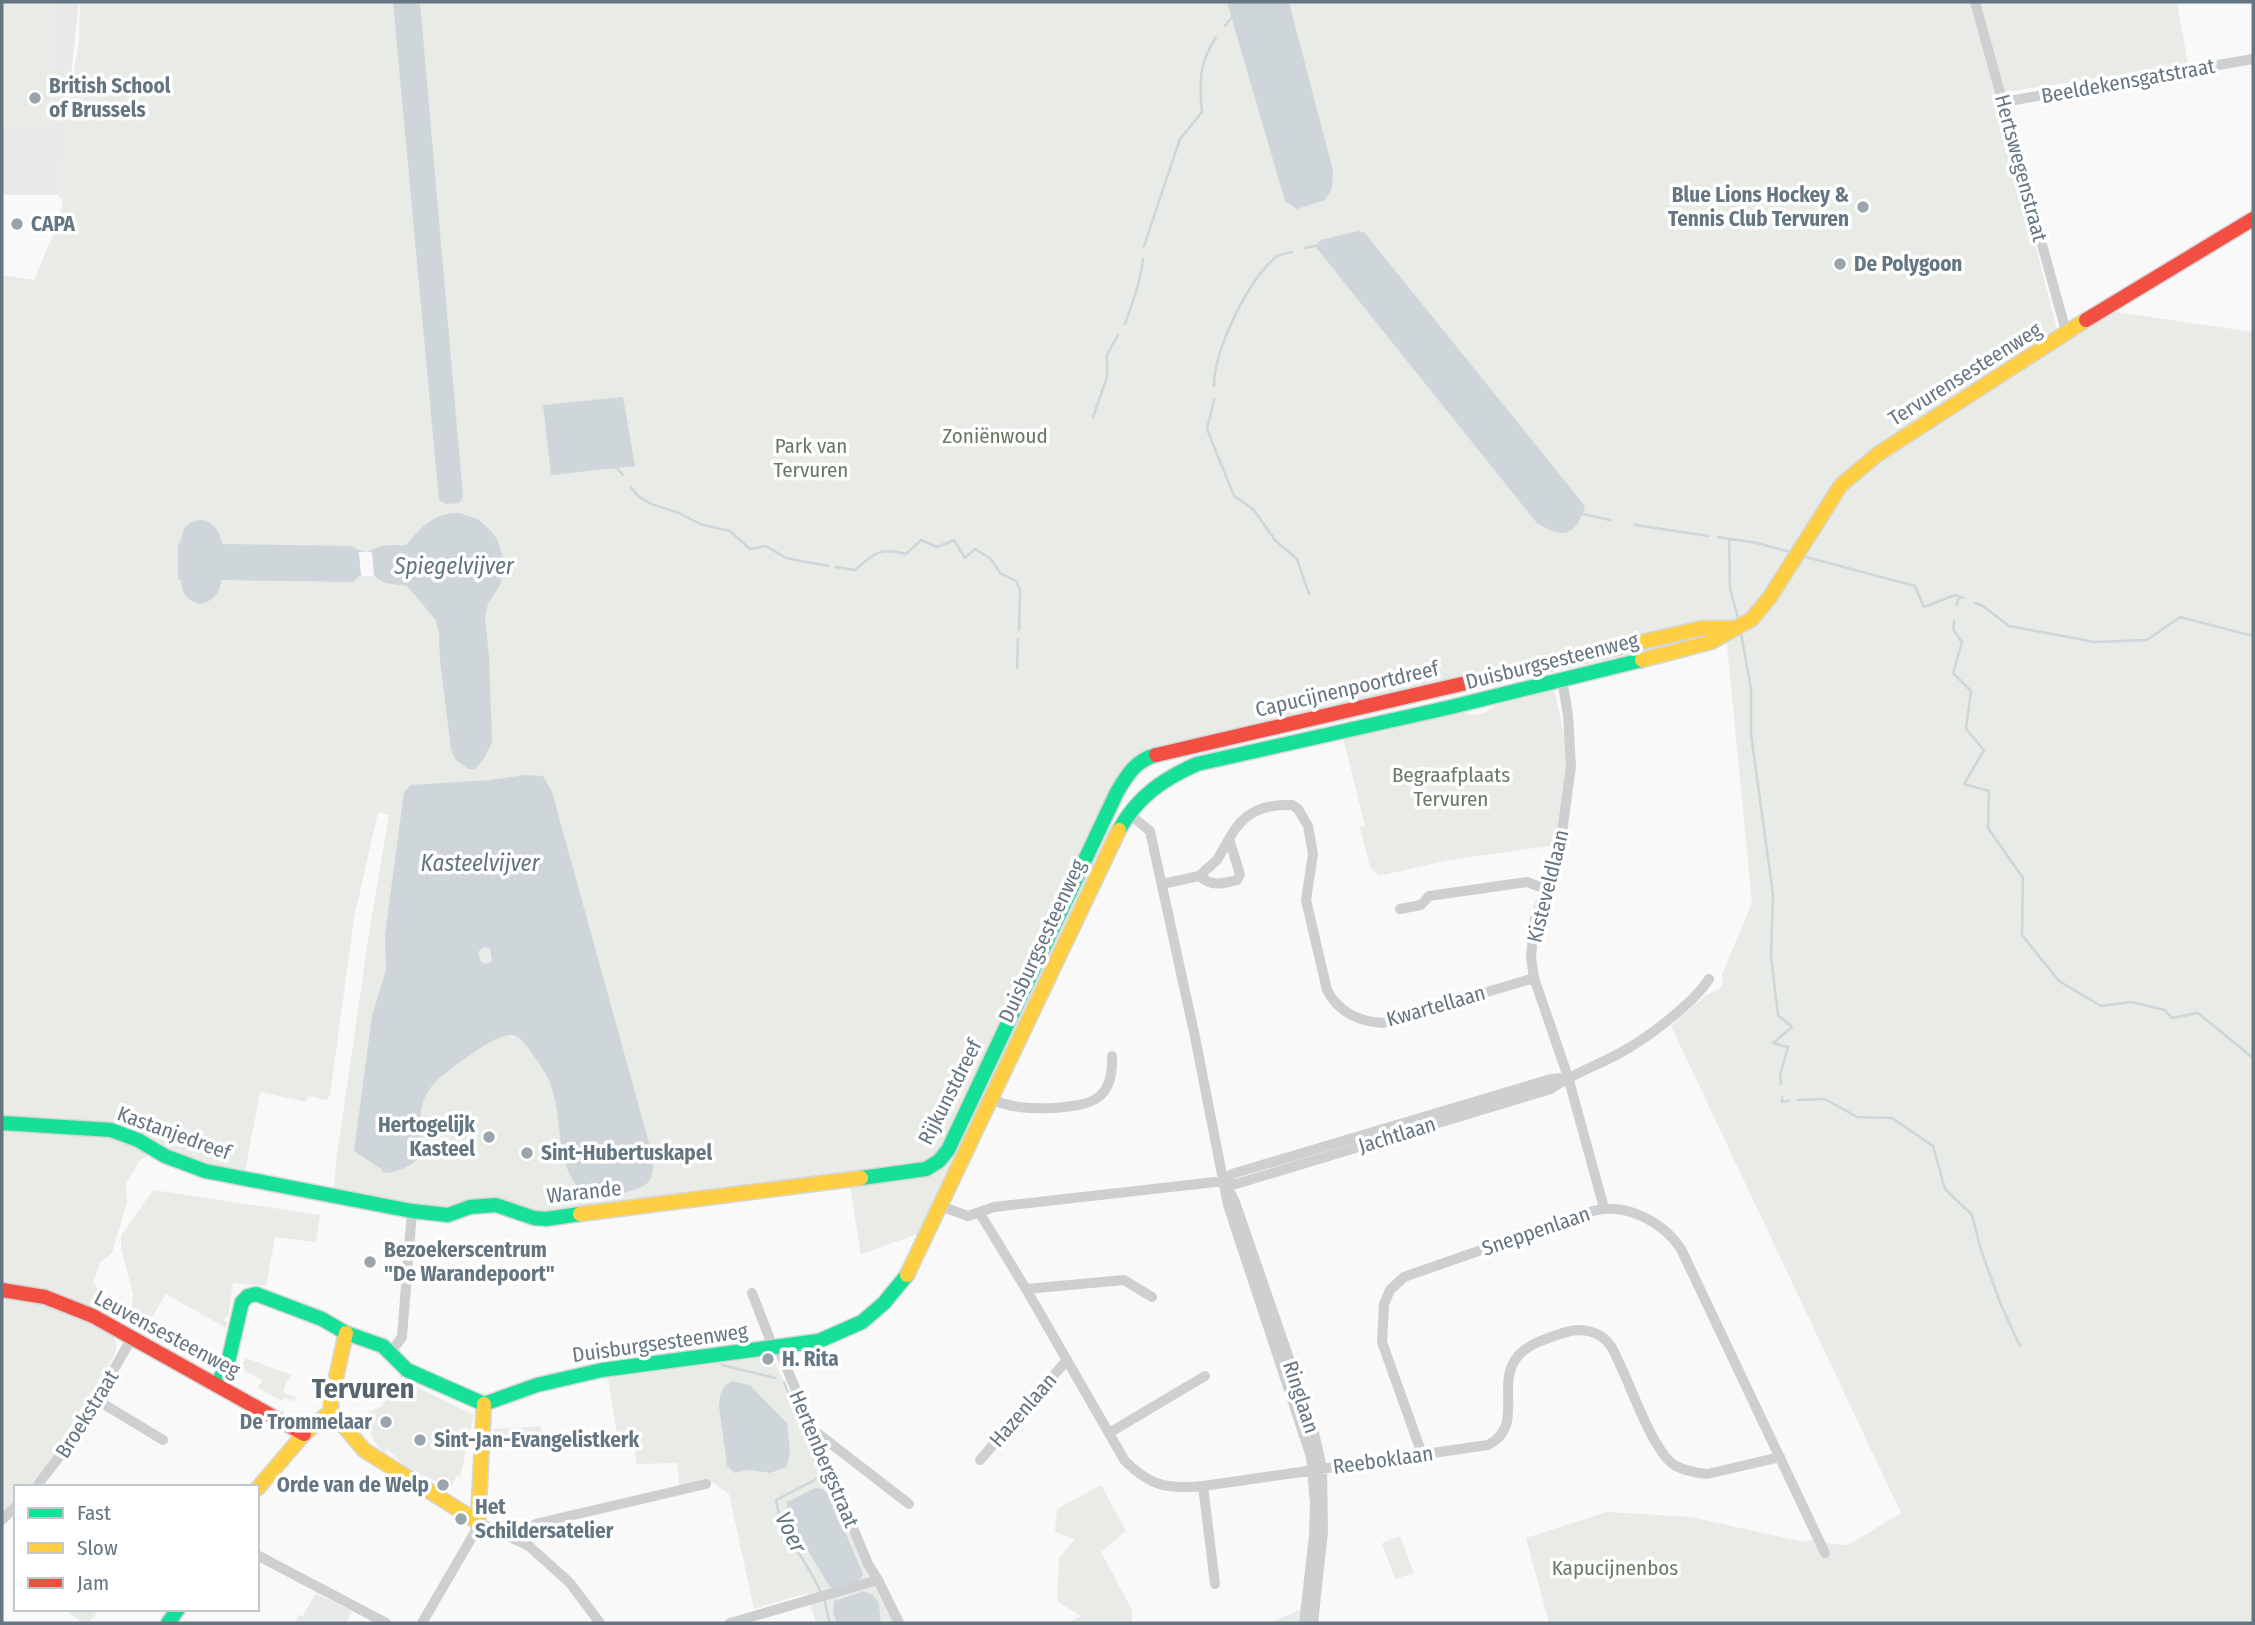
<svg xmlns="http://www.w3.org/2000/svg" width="2255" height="1625" viewBox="0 0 2255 1625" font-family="'Fira Sans Condensed',sans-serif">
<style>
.built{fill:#e8e9e9}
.green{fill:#e8ebe6;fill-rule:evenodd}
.water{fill:#ced6d9;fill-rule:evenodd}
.pier{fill:#f9f9f9}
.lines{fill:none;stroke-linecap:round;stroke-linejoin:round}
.stream{stroke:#ced6d9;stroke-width:2.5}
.fast-casing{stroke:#d5d6d7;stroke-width:17}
.slow-casing{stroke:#d5d6d7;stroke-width:17}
.jam-casing{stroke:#d5d6d7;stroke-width:17}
.street{stroke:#cecfd0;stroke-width:10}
.fast{stroke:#16e098;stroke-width:14}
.slow{stroke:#ffcf43;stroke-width:14}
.jam{stroke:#f24e42;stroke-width:14}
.poi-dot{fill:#99a4ac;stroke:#fff;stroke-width:2.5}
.labels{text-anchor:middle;stroke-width:7;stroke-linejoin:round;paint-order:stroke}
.street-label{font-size:21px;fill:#657683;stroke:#fff}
.poi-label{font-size:21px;font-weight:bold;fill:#657683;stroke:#fff;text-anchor:start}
.park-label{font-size:21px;fill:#687a64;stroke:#fff}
.water-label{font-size:23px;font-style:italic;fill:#60757c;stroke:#fff}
.district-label{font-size:28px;font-weight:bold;fill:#57646e;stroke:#fff}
</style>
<rect width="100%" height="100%" fill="#f9f9f9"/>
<path class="built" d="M2,2H79L58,195H2Z
M541,1426L542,1441H493V1429Z
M316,1593L352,1611L346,1623H295L299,1615L303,1616Z"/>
<path class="green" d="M2,2H56L55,131L2,130Z
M80,2H2177L2188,64L1992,94L2007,135L2058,333L2067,340L2116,312L2253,332V1623H1549L1526,1538L1607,1512L1691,1517L1804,1542L1814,1539L1832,1544L1848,1545L1901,1513L1671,1026L1706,995L1718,990L1723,984L1722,974L1752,903L1727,645L1719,632L1329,724L1167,757C1151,765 1139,773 1129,788L918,1234L861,1254L848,1174L546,1213L497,1200L468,1201L448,1209L413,1205L334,1191L336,1162L371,920L389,815L378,812L354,918L330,1096L326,1100L308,1096L306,1102L260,1092L245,1171L240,1173L206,1163L166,1147L141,1159L126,1183L127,1202L112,1253L100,1263L93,1282L115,1312L114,1338L117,1345L115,1354L48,1465L28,1487H16V1499L2,1514V275L34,280C44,254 58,229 63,201L58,195L67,109L79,42Z
M1554,689L1568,752L1556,845L1449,860L1379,876L1370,867L1360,827L1365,826L1343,737L1464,709L1466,713C1474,717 1489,713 1495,706L1494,702Z
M153,1190L320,1215L316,1242L275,1237L266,1286L233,1283L228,1317H225L224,1321L227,1322L226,1328L166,1294L143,1332L127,1323L131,1314L133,1294L121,1248V1236Z
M772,1356L894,1623H881L879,1604L868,1592L864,1591L834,1601L833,1613L837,1623H816L807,1593L754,1609L729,1494L712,1482L680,1490L677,1463L636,1464L635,1444L619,1448L608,1378ZM732,1381L750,1385L784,1420L790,1451L787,1467L774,1473L748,1470L738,1472L726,1462L719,1399ZM815,1488L826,1492L831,1498L863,1574L859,1581L829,1586L787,1515V1502Z
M246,1358L291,1375L284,1388V1393L297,1397L294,1402L285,1397L282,1401L258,1388L262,1380L239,1368Z
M400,1379L474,1415L460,1477L457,1476L451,1487L411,1471L387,1449L385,1453L377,1445L366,1426L369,1412L381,1407Z
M1101,1485L1126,1531L1101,1552L1132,1610V1623H1067L1081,1616L1057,1601L1059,1558L1075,1539L1055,1532L1057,1509Z
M1400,1536L1414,1573L1395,1579L1382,1543Z
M64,1609H96L98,1611L88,1623H83Z
M1300,1610L1299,1623H1268Z"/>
<path class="water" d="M393,2H420L463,497L459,503L447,504L439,500Z
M1227,2H1289L1333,171L1332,188L1325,200L1297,209L1285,201Z
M1358,231L1364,232L1585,506C1576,537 1562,540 1536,522L1315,246L1321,240Z
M623,397L635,466L551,475L543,405Z
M459,513L478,519L491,531L497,539L504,560L501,583L488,604L485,617L489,656L492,742L485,757L475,769H468L455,759L451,749L440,661L439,634L436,620L407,586L385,583L374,576H359L353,582L221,580C220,593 213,602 199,604C187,600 181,593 181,580H178V543H180L184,528C201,511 219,523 222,544L351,546C372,557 365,550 382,546C390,544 398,546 406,545C422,527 433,513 459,513Z
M525,775L543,776L552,792L652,1154C653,1162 654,1172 650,1180C643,1192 603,1198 590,1195C583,1193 578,1188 574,1182C556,1154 562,1119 552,1089C549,1077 541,1066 534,1056C530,1050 523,1040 516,1036C501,1029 459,1063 447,1072C416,1095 417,1118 426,1153C413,1164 400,1173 382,1173L383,1170L354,1151L372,1016L386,970L385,935L404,792L411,785L490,780ZM484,947L490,948L492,961L486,964L481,962L478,952Z
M732,1381L750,1385L787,1423L790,1451L787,1467L771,1473L748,1470L735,1473L727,1466L719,1406L720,1395L725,1385Z
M815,1488L823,1489L831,1498L863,1574L859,1581L832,1588L829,1586L787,1515V1502Z
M864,1591L873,1595L879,1604L881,1623H837L833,1613L834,1601Z"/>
<path class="pier" d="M359,552H372L374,576H361Z"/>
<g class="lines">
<path class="stream" d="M1225,26L1232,17
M1144,246L1180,139L1202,112C1199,81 1199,64 1216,37
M1305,248L1315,246
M1125,324C1132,303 1141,281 1143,259
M1214,386C1214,350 1248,280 1276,257C1280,254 1287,253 1292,252
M1214,400L1207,429L1234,496L1253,509L1275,540L1297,559L1309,594
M1093,417L1107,377V355L1118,335
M617,468L623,475
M631,487L638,496L651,504L679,513L700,524L730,531L750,549L766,546L786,558L828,566
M1583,514L1610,520
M1635,525L1708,536
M1718,537L1757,543L1790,552
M1729,539L1730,589L1739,621
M1802,556L1915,586L1924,607L1955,595L1963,598
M836,567L855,570C875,553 879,547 906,554L921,540L937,547L954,540L965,558L975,549L991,559L1000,573L1016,581L1020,590L1019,630
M1975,603L1983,606L2009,626L2095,642L2147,640L2180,617L2253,636
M1957,605L1959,596
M1954,621L1953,629L1962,642L1953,673L1971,691L1966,729L1984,750L1964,784L1989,791L1988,828L2023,878L2022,935L2059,981L2101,1006L2131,1002L2165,1010L2172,1018L2198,1013L2253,1058
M1741,633L1751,689V734L1773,895L1771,957L1778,1015L1792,1027L1773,1043L1788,1047L1780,1075L1781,1084
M1017,668L1018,639
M1782,1097V1102L1789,1101
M1798,1100L1825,1099L1857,1117L1892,1118L1933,1146L1945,1189L1972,1215L1981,1250L2001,1305L2020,1346
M722,1365L775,1378
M784,1382L820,1473L817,1479L776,1500C781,1535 808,1561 821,1593
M824,1599L830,1623"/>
<defs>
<path id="fast" d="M1119,830C1137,797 1163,779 1197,764L1451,707L1642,660
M2,1123L111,1130L138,1140L165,1156L205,1171L412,1211L448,1215L470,1207L496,1205L534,1218L546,1219L580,1214
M861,1178L926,1169L939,1161L948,1150L1117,792C1127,775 1136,760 1156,755
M218,1384L229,1358L242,1302L248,1296L256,1294L322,1319L346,1333L383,1346L407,1370L484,1404
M484,1404L537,1385L602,1370L819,1341L862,1322L884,1303L907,1275
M168,1623L178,1609"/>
<path id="slow" d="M1642,660L1711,642L1752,619L1770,597L1841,485L1878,454L2086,320
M1466,683L1702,628H1737
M580,1214L861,1178
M907,1275L1119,830
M331,1411L364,1450L478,1522L484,1404
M331,1411V1400L346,1333
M257,1489L304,1434L331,1411"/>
<path id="jam" d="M2086,320L2253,219
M1156,755L1466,683
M2,1290L45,1297L93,1316L304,1434"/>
</defs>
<use href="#fast" class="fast-casing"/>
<use href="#slow" class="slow-casing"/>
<use href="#jam" class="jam-casing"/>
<path class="street" d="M1975,2L2067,335
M2003,102L2253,59
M1562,679L1568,715L1571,766L1559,855L1535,918L1531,957L1534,978L1568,1077L1604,1208
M1128,813L1150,831L1195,1037L1228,1205L1311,1457L1315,1503L1314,1536L1304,1623
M1199,876L1217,860L1229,839
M1162,884L1199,876C1213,887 1222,884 1237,880L1240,874L1229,839C1243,812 1263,804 1292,805L1298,809L1308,826L1313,854L1306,900L1327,990C1338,1012 1360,1022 1383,1023L1534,978
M1400,909L1421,905L1429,896L1527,882L1546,889
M990,1099C1012,1108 1030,1109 1054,1108C1091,1105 1114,1101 1112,1056
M1224,1181L1232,1174L1551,1079L1564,1078
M1228,1188L1235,1202L1313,1428L1322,1468L1323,1532L1313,1623
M940,1206L968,1216L994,1207L1224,1181L1236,1184L1551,1089C1572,1074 1596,1066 1618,1054C1645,1040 1693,1004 1709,979
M979,1212L1026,1289L1125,1461C1151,1487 1168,1489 1203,1486L1488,1445C1535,1421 1475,1363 1546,1339C1556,1335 1566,1331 1577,1330C1590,1330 1602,1334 1610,1345C1615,1352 1618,1361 1622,1369C1633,1392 1655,1455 1676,1466C1686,1471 1697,1473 1707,1474L1780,1457
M1026,1289L1124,1280L1152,1297
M752,1293L771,1342L778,1347L868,1564L878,1580L899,1623
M391,1352L402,1337L412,1211
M97,1400L163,1440
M812,1429L909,1504
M1109,1433L1205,1376
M1422,1454L1382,1342L1384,1304L1390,1290L1404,1277L1593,1211C1626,1202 1663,1222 1681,1249L1825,1553
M980,1460L1067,1360
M1203,1486L1215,1584
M36,1487L76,1435L133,1336
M2,1520L16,1506
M515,1538L526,1528L539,1523L706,1484
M257,1555L386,1623
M422,1623L475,1532L478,1522L529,1546L570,1583L600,1623
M730,1623L878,1580"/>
<use href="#fast" class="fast"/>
<use href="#slow" class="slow"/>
<use href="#jam" class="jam"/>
</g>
<g class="poi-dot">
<circle cx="35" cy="98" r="7"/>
<circle cx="1863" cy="207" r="7"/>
<circle cx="17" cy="224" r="7"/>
<circle cx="1840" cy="264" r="7"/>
<circle cx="489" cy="1137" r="7"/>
<circle cx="527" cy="1153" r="7"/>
<circle cx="370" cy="1262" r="7"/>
<circle cx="768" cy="1359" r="7"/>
<circle cx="386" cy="1422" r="7"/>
<circle cx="420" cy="1440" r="7"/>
<circle cx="443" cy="1485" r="7"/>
<circle cx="461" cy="1519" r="7"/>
</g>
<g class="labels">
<g class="street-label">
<text transform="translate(2128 81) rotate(-10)" y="7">Beeldekensgatstraat</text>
<text transform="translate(2021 168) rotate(75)" y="7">Hertswegenstraat</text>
<text transform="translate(1965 374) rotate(-32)" y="7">Tervurensesteenweg</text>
<text transform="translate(1552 661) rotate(-14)" y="7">Duisburgsesteenweg</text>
<text transform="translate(1347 689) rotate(-13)" y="7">Capucijnenpoortdreef</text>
<text transform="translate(1548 886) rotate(-76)" y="7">Kisteveldlaan</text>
<text transform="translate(1042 941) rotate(-65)" y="7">Duisburgsesteenweg</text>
<text transform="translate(1436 1006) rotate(-16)" y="7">Kwartellaan</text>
<text transform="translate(950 1092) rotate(-63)" y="7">Rijkunstdreef</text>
<text transform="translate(174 1133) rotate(20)" y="7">Kastanjedreef</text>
<text transform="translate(1397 1135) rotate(-17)" y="7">Jachtlaan</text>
<text transform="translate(584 1192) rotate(-6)" y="7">Warande</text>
<text transform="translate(1536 1231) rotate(-19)" y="7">Sneppenlaan</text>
<text transform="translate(167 1334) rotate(28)" y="7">Leuvensesteenweg</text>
<text transform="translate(660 1343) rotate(-8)" y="7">Duisburgsesteenweg</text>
<text transform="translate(1301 1397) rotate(72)" y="7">Ringlaan</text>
<text transform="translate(1023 1410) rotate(-49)" y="7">Hazenlaan</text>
<text transform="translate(87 1414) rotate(-58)" y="7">Broekstraat</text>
<text transform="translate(824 1459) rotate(67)" y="7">Hertenbergstraat</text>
<text transform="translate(1383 1460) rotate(-8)" y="7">Reeboklaan</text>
</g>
<g class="poi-label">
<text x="49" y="93">British School<tspan x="49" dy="24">of Brussels</tspan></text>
<text x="1849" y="202" text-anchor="end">Blue Lions Hockey &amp;<tspan x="1849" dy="24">Tennis Club Tervuren</tspan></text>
<text x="31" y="231">CAPA</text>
<text x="1854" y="271">De Polygoon</text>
<text x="475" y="1132" text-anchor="end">Hertogelijk<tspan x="475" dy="24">Kasteel</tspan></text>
<text x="541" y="1160">Sint-Hubertuskapel</text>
<text x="384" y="1257">Bezoekerscentrum<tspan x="384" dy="24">"De Warandepoort"</tspan></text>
<text x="782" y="1366">H. Rita</text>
<text x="372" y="1429" text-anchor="end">De Trommelaar</text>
<text x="434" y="1447">Sint-Jan-Evangelistkerk</text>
<text x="429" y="1492" text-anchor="end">Orde van de Welp</text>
<text x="475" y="1514">Het<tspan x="475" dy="24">Schildersatelier</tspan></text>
</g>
<g class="park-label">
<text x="995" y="443">Zoniënwoud</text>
<text x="811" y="453">Park van<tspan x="811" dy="24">Tervuren</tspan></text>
<text x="1451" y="782">Begraafplaats<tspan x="1451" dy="24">Tervuren</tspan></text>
<text x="1615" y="1575">Kapucijnenbos</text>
</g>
<g class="water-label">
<text x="454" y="574">Spiegelvijver</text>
<text x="480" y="871">Kasteelvijver</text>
<text transform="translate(791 1532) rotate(64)" y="8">Voer</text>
</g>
<g class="district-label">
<text x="363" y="1398">Tervuren</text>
</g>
</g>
<rect width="2255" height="1625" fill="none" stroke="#657683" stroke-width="7"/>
<rect x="14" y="1485" width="245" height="126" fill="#ffffff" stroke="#c1c8cd" stroke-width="2"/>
<rect x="28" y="1508" width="35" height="10" fill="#16e098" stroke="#c1c8cd" stroke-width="2"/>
<text x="77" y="1520" font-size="21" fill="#657683">Fast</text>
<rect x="28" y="1543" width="35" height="10" fill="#ffcf43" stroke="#c1c8cd" stroke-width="2"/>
<text x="77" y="1555" font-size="21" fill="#657683">Slow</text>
<rect x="28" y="1578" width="35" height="10" fill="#f24e42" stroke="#c1c8cd" stroke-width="2"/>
<text x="77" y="1590" font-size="21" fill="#657683">Jam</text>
</svg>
